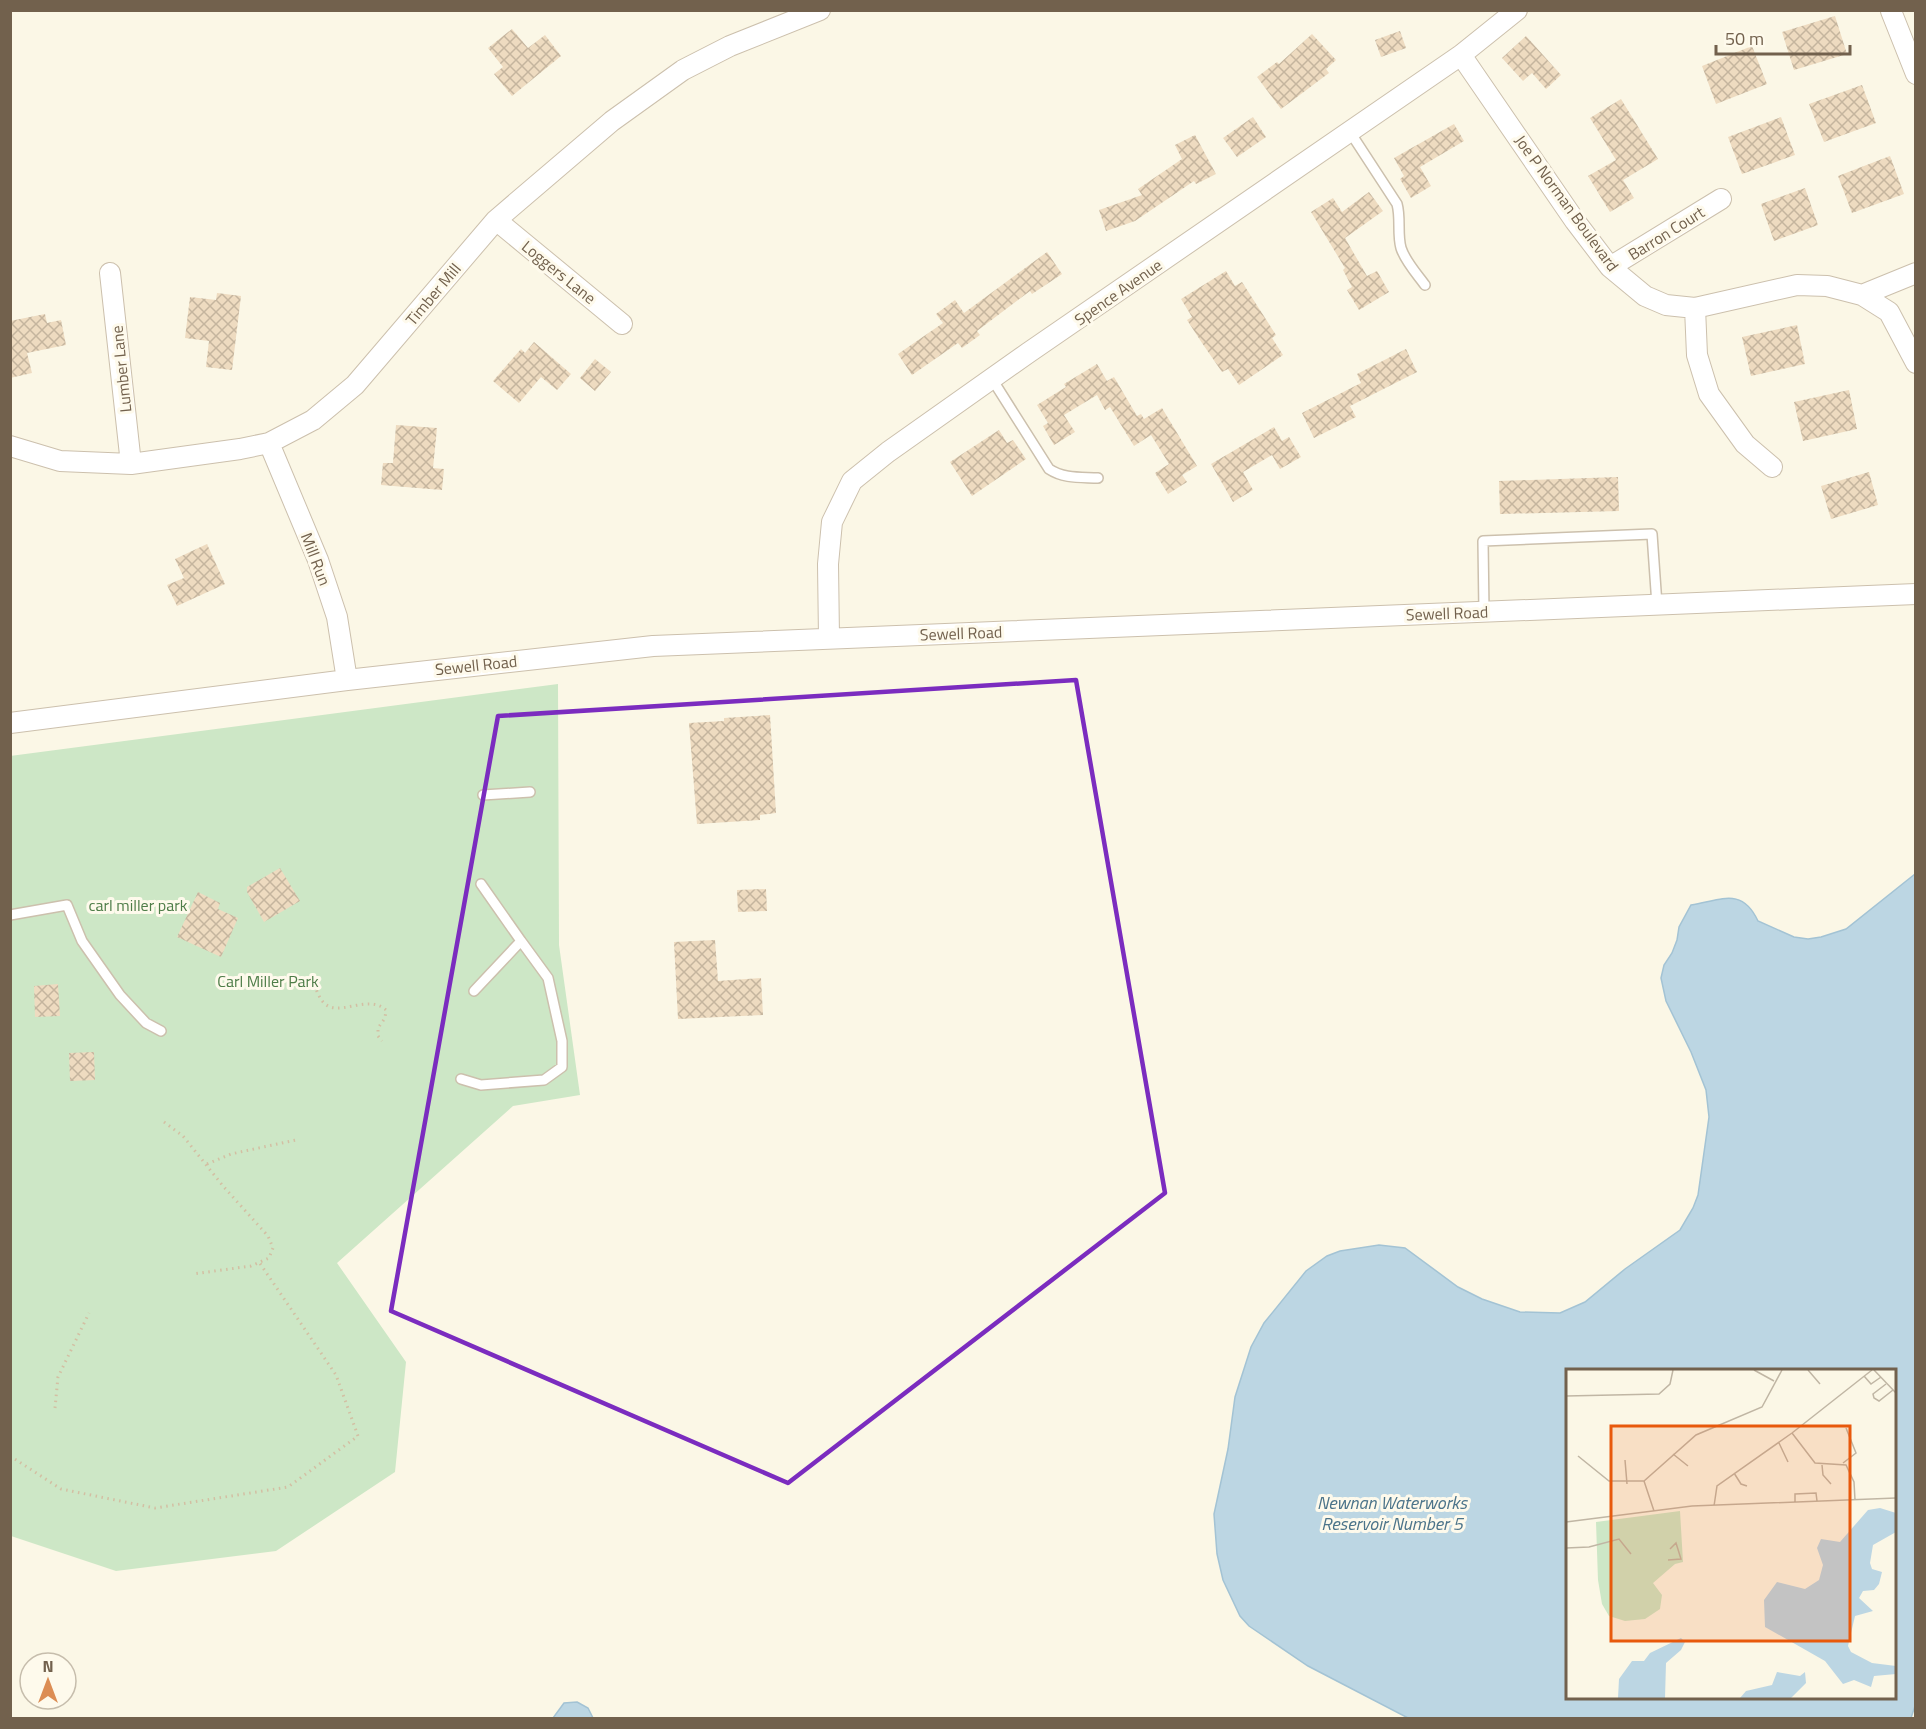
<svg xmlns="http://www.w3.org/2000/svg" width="1926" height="1729" viewBox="0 0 1926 1729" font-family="'Titillium Web',sans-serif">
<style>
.green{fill:#cde7c6}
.water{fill:#bcd6e3;stroke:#a3c3d4;stroke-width:1.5;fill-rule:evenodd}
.building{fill:url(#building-cross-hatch)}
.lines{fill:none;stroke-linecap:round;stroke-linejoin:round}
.service-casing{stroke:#ccc0ad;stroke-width:12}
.minor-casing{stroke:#ccc0ad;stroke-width:22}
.path{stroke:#d3bfa3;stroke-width:3;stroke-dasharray:1.5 4.5;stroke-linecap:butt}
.service{stroke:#fff;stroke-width:9}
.minor{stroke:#fff;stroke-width:20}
.marked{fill:none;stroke:#7b2cbf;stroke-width:4.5;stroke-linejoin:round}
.labels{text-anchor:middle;stroke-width:6;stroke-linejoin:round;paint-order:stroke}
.street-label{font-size:16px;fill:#72614d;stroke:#fefaec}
.park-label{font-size:16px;fill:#4e7d48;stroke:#fefaec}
.water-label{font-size:18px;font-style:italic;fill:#4c748a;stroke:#fefaec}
.inset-road{fill:none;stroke:#c0b6a4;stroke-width:1.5}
.view{fill:#e8590c;fill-opacity:0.15;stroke:#e8590c;stroke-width:3}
.inset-edge{fill:none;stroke:#72614d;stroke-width:3}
</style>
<defs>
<pattern id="building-cross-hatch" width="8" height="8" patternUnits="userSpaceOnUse" patternTransform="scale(1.5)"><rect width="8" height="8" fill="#eedbc0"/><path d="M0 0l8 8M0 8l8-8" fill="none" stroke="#c5b59e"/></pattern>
</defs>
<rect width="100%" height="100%" fill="#fbf7e6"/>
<path class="green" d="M558,684L559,945L580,1095L513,1106L337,1263L406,1362L395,1472L276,1551L116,1571L11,1536L10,756Z"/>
<path class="water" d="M1915,874L1916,1703L1911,1718H1408L1308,1666L1249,1626L1240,1616L1223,1580L1217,1554L1214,1514L1228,1449L1235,1397L1251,1347L1264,1323L1306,1271L1327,1256L1340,1251L1379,1245L1405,1248L1458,1287L1482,1299L1520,1312L1560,1313L1585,1302L1625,1269L1680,1230L1693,1208L1698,1195L1709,1117L1706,1090L1691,1052L1666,1001L1661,978L1664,965L1672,953L1677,940L1679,927L1691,905C1722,900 1742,887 1758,921L1794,937L1808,939L1821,937L1846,929ZM1568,1370H1894V1698H1568Z
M577,1702L588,1708L593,1718H553L564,1703Z"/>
<path class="building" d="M1835,16L1847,54L1794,70L1782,32Z
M512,29L528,48L545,35L561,56L512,96L494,74L503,67L488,48Z
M1400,31L1406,48L1381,57L1375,40Z
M1312,34L1336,60L1326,69L1329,73L1281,109L1257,77L1277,62L1279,64Z
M1526,36L1561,75L1546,89L1532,73L1523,81L1502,58Z
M1752,46L1767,84L1716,104L1702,66Z
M1862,85L1876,123L1824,142L1809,104Z
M1621,99L1658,159L1623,180L1634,198L1610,212L1588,176L1616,160L1590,118Z
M1253,117L1266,137L1237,157L1223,138Z
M1781,117L1795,155L1742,174L1728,137Z
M1454,124L1464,141L1420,167L1431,186L1411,198L1400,179L1404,176L1394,158Z
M1195,135L1216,174L1196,184L1194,181L1135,221L1106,231L1099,210L1142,195L1138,189L1182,159L1175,145Z
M1890,156L1904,194L1852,213L1838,176Z
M1805,188L1818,225L1774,241L1761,204Z
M1369,192L1383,211L1345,238L1367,276L1377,271L1389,292L1359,310L1347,290L1352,287L1343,270L1345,268L1311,212L1333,198L1342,212Z
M1047,252L1062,274L1032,294L1030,291L977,331L980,335L962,348L958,343L912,375L898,354L943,323L936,314L955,300L964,313Z
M1226,271L1235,286L1242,282L1276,335L1272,338L1283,355L1239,385L1228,369L1222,372L1202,343L1187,320L1192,317L1181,299Z
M217,293L241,296L232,370L206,367L209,341L185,338L190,297L216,300Z
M45,314L47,323L61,320L66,345L27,353L32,373L10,378V321Z
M1797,325L1805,364L1751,376L1742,337Z
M534,342L571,374L557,390L541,377L519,403L493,381L521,349L525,353Z
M1406,349L1417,372L1350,406L1356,417L1314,438L1302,413L1361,383L1357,374Z
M595,359L611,372L595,391L580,378Z
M1097,364L1107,381L1114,377L1137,416L1141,414L1144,419L1162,408L1197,466L1182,475L1187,482L1168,494L1155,473L1169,464L1151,435L1134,446L1110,407L1105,410L1097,395L1064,415L1075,432L1054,445L1043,426L1048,423L1037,405L1066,387L1064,384Z
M1849,390L1857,429L1803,441L1794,402Z
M396,425L437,428L433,468L444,469L442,490L381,485L383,463H393Z
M1274,427L1282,441L1289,437L1301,457L1280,469L1272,455L1243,472L1253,490L1233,502L1211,464Z
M999,430L1007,443L1013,440L1026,459L972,496L950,462Z
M1869,472L1878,505L1831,519L1821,486Z
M1618,477L1619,511L1500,514L1499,481Z
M207,544L225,584L177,606L167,585L184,578L175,559Z
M770,715L776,813L760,815V820L697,824L689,723L724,721V718Z
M280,868L300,901L264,922L247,892V887Z
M766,889L767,911L738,912L737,890Z
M198,892L220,903L218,909L238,918L221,957L177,937Z
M715,940L718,981L761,978L763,1015L678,1019L674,942Z
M58,984L60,1016L35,1017L34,986Z
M94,1052L95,1080L70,1081L69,1053Z"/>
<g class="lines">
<defs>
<path id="service" d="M1350,132L1397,204C1401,218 1397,234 1401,248C1405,261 1417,274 1425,285
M992,379L1049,469C1064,479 1081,477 1098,478
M1484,612L1483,541L1652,534L1657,605
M483,795L530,792
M481,884L521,941
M10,915L67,905L82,941L120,995L146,1023L161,1031
M461,1079L481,1085L544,1080L562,1067V1041L548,978L521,941L474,991"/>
<path id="minor" d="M1891,11L1916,74
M1461,55L1575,221L1610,267L1645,296L1666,305L1695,308L1797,285L1827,286L1862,295L1889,312L1916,363
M496,220L622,324
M1610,267L1721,199
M110,273L131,464
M1862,295L1916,273
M1695,308L1697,355L1709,394L1745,444L1772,467
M269,443L318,560L337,617L347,680
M10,446L60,461L131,464L240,449L269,443L313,420L355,385L496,220L612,121L683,70L730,46L820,10
M829,638L828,564L832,522L852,481L888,452L1028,353L1461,55L1517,10
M10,723L347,680L653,646L1916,594"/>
</defs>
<use href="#service" class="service-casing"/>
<use href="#minor" class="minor-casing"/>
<path class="path" d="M314,985C317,991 319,997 323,1002C338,1019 367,993 386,1010L385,1018L378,1028V1036L382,1041
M164,1122L183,1136L223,1186L268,1236L273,1248L269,1258L251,1266L193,1274
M207,1164L231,1154L296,1140
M55,1408L58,1377L89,1313
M10,1456L61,1489L155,1508L288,1487L358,1436L336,1375L259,1262"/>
<use href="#service" class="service"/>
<use href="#minor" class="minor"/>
</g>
<path class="marked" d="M1076,680L1165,1193L788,1483L391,1311L498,716Z"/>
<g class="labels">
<g class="street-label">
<text transform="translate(1567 203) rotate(54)" y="6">Joe P Norman Boulevard</text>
<text transform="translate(1666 233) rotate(-32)" y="6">Barron Court</text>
<text transform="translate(559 272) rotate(39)" y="6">Loggers Lane</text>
<text transform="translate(1118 292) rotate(-35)" y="6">Spence Avenue</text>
<text transform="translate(433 294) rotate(-50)" y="6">Timber Mill</text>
<text transform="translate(121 369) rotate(-96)" y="6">Lumber Lane</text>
<text transform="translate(316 559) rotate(69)" y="6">Mill Run</text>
<text transform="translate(1447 613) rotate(-2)" y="6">Sewell Road</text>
<text transform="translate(961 633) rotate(-2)" y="6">Sewell Road</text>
<text transform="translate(476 665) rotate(-6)" y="6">Sewell Road</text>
</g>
<g class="park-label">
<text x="138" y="911">carl miller park</text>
<text x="268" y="987">Carl Miller Park</text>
</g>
<g class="water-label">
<text x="1392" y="1509">Newnan Waterworks<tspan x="1392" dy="21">Reservoir Number 5</tspan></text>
</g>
</g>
<g transform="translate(1566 1369)">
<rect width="330" height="330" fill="#fbf7e6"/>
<path d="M114,142L117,193L109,195L87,214L96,226L94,240L79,250L59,252L43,247L36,235L32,211L30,153Z" fill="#cde7c6"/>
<path d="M314,139L330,144V163L307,176L304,194L306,200L316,203L313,215L308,221L297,222L293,229L307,242L289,247L282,277L285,283L306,294L330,297V305L308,307L305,318L288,311L277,315L259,292L199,258L198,231L211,213L239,220L253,211L257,196L251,179L255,170L274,173L302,141ZM115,269L119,273L115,281L100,294L99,329H52L53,310L66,292H78L84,284ZM211,303L234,307L239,303L240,314L225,329H174L180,322L206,316Z" fill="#bcd6e3"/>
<path class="inset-road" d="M188,1L208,12M242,1L254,15M308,1L330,24M298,7L305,15L315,8M320,15L307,25L308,29L313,32L327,21M0,27L93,25L104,15L107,1M226,64L249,94L280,96L288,113L289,131M213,74L222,93M107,85L122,97M12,87L43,112H78L130,66L196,38L216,1M59,91L61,115M277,94L290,84L280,59M256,96L257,106L265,115M168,104L175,115L181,117M78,112L88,142M229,133V125L250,124L251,132M148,137L151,117L226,64L306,1M0,153L126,137L330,129M0,179L23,178L53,170L65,185M102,191L115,190L110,174L104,180"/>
<path class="view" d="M45,57H284V272H45Z"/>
<rect width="330" height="330" class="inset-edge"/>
</g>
<rect width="1926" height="1729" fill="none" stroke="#72614d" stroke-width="24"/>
<g transform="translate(48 1681)"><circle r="28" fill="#fefaec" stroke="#c6bdac" stroke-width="1.5"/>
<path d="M0-4.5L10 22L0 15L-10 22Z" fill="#dc8d54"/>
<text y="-9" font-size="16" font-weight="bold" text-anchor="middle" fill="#72614d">N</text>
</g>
<path d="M1716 45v9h134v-9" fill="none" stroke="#72614d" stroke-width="3"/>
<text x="1725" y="45" font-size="18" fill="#72614d" stroke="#fefaec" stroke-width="4.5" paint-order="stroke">50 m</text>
</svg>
